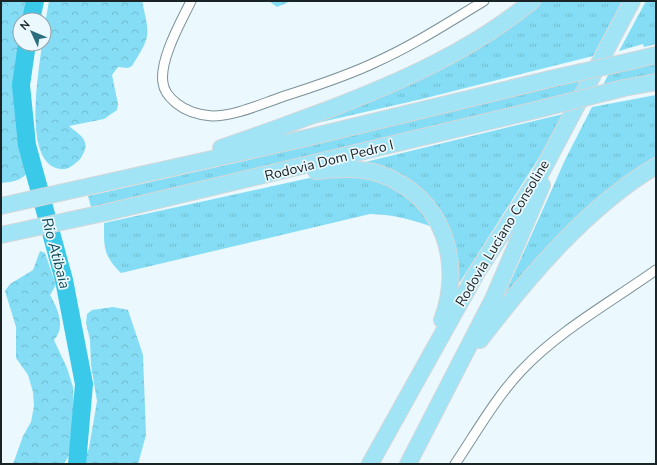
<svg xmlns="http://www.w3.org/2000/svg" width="657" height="465" viewBox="0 0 657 465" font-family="'Nunito Sans',sans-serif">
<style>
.grass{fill:url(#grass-tufts)}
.forest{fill:url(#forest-crowns)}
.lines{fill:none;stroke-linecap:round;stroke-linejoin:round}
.river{stroke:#3ac9e8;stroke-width:18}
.street-casing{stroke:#7a9198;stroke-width:11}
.highway-casing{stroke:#d6d7d8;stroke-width:18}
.street{stroke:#fff;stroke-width:9}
.highway{stroke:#a0e4f6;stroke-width:16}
.highway-bridge-casing{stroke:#d6d7d8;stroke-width:18;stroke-linecap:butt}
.highway-bridge{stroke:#a0e4f6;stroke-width:16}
.labels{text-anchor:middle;stroke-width:3.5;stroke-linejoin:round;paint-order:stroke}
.street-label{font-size:14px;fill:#1a2325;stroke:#ebf9fe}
.water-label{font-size:15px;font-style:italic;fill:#104c59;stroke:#ebf9fe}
</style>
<defs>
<pattern id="grass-tufts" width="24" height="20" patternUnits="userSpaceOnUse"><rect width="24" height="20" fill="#84ddf4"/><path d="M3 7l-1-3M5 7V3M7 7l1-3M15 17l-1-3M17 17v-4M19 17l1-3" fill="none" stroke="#71bdd1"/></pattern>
<pattern id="forest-crowns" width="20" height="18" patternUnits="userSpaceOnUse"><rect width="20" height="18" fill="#84ddf4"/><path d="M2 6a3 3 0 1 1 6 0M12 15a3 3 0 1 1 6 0" fill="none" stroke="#71bdd1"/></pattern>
</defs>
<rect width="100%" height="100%" fill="#ebf9fe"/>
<path class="grass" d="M541,1H622L593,56L422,99L308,125L509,26Z
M646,1H656V44L644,47L643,44L619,51Z
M656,63V76L603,85L609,73Z
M581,79L575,92L496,113L91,207L88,196L244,161Z
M656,95V156L622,178L620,182L508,296L505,294L565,160L592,107Z
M563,114L540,156L460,282L456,283L441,220L357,164Z
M314,177C354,177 385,173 416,203C423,210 429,220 435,228C411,219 395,215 370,214L121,273C103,255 104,248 104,223Z"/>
<path class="forest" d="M1,1H26L24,20H20V44H24L25,64L17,104L21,146L27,173C21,181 11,182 1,183Z
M49,1H142C150,37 151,35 132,66L128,68L118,67L112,75L118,104L117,110L104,119L69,126C77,133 90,139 84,152C82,156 81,159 77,162C70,168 65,171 56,168C23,157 39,70 42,44H44V29Z
M269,1H291L277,7Z
M40,251L45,253L56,285L50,295C58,309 66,327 54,340L67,368L73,387L74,426L72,450L64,464H13L23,436L31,422L34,406L33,392L28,375L16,358V327L5,291L10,284L33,270Z
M113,307L128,310L143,355L146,435L138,464H83L89,448L97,401L91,365L90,340L86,323L87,314L92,310Z"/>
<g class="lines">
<path class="river" d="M31,20L35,1
M27,44L21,85L27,145L64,280L84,384L77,464"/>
<defs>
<path id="street" d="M191,1C181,22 159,60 163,83C164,92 170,98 176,103C187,112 198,115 212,116C234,116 259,105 279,98C312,87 345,77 376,62C414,45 449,22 484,1
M455,464C476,433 496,397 522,370C560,330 611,302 656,270"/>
<path id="highway" d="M631,61L656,55
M624,88L656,82
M221,148C257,136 291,123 327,110C400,82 471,51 532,1
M316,171C337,169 360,167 380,174C443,196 464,262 442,320
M1,206L306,138L554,78
M1,235L108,212L536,110
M480,340C529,276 587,207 656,166
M370,464L477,272L541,173L632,1
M408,464L494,297L542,185"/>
</defs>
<use href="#street" class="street-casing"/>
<use href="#highway" class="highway-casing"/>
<use href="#street" class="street"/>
<use href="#highway" class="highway"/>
<defs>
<path id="highway-bridge" d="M554,78L631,61
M536,110L624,88"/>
</defs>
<use href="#highway-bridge" class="highway-bridge-casing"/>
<use href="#highway-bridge" class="highway-bridge"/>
</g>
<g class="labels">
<g class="street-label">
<text transform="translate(329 160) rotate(-14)" y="5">Rodovia Dom Pedro I</text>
<text transform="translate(502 233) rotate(-59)" y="5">Rodovia Luciano Consoline</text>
</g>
<g class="water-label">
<text transform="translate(56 253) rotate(75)" y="5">Rio Atibaia</text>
</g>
</g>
<rect width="657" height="465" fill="none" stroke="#1a2325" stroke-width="4"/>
<g transform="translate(32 32) rotate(314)"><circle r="19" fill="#ebf9fe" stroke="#97a3a7"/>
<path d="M0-3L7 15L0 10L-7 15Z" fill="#2a6e7e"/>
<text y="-6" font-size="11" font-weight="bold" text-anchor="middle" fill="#1a2325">N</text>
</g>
</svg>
